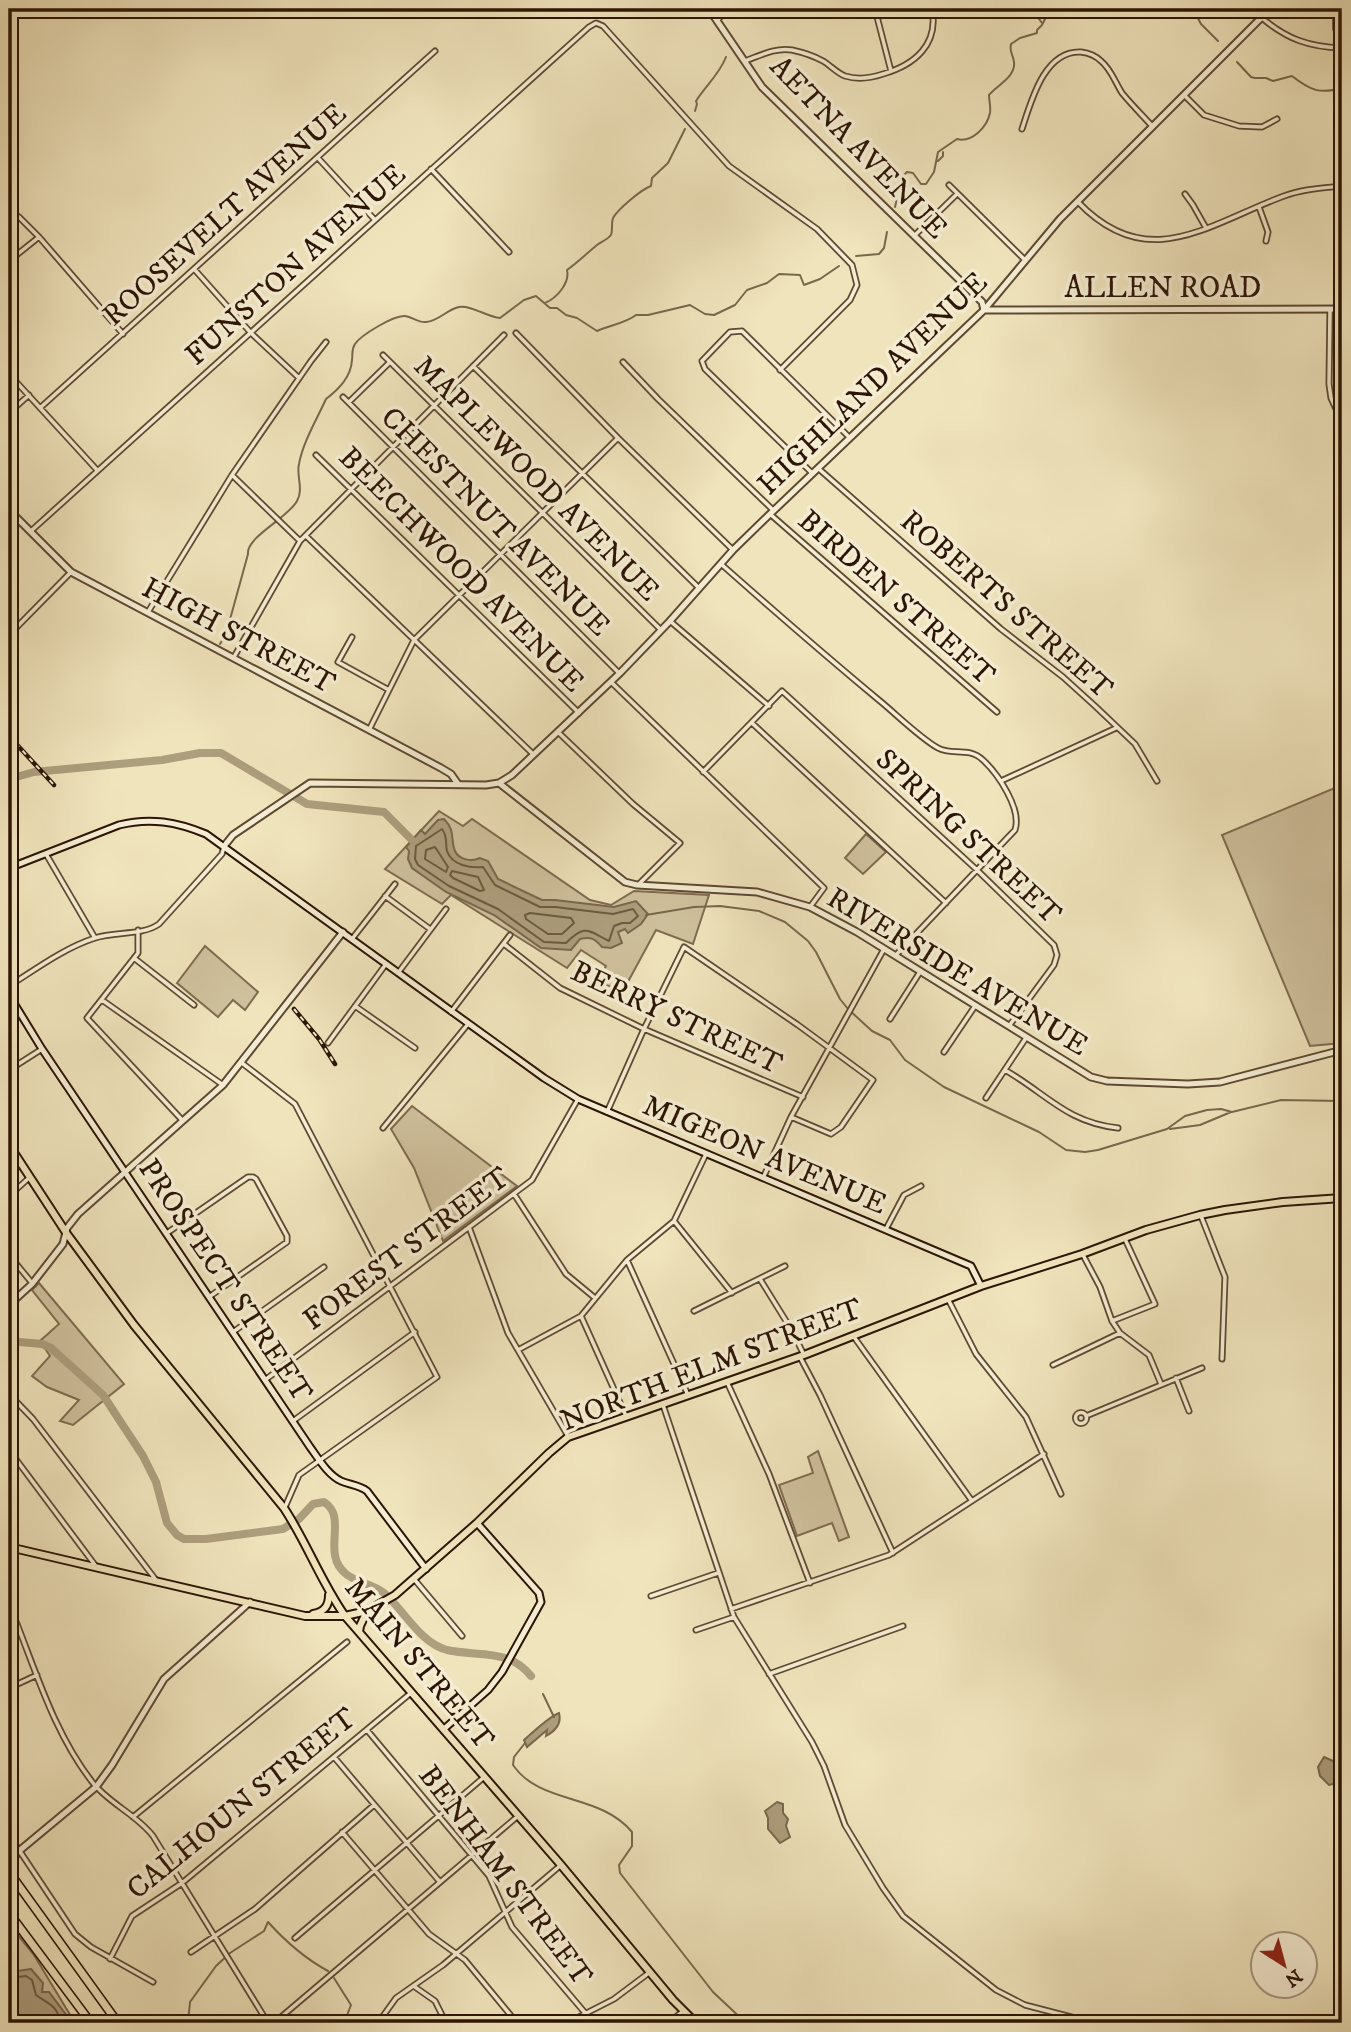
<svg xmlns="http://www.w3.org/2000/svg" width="1351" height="2032" viewBox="0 0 1351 2032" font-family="'IM FELL DW Pica',serif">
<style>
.green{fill:#cfc19d;stroke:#7e6b50;stroke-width:2}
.water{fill:#ad9e7d;stroke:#79674d;stroke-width:2}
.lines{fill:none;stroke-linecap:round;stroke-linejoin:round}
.shore{stroke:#6c5a40;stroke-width:2}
.stream{stroke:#79674d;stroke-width:2}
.river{stroke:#ad9e7d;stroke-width:8}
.minor-casing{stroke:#5d4932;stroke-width:7}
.tertiary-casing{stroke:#5d4932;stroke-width:9}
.secondary-casing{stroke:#2c1504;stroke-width:9}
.primary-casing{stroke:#2c1504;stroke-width:10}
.motorway-casing{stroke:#2c1504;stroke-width:10}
.minor{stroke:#f5edd3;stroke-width:3.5}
.tertiary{stroke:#f5edd3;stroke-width:5}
.secondary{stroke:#f5edd3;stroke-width:5}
.primary{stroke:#f0e4bc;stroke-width:6}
.motorway{stroke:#f0e4bc;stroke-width:7}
.rail-casing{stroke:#2c1504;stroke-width:4.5}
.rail{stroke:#f5edd3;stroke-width:2;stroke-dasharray:5;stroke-linecap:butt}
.labels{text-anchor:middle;stroke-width:7;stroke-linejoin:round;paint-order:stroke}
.street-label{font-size:30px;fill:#2c1504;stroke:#f5edd3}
</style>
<rect width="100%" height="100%" fill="#f0e4bc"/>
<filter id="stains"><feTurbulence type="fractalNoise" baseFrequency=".00286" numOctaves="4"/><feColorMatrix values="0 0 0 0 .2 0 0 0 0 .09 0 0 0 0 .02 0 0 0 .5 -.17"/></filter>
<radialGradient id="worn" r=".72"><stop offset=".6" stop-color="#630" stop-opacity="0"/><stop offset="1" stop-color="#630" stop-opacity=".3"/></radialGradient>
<path class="green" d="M1342,785V1043L1310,1046L1222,835Z
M439,811L463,826L472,819L590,900L611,905L634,891L709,895L693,944L656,930L623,991L597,982L606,966L581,950L567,968L451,895L442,904L385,869Z
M866,834L886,852L863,874L845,858Z
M205,946L258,992L245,1010L233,1000L218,1017L177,983Z
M412,1106L517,1186L443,1241L414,1168L391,1129Z
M39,1283L124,1384L73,1425L60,1421L79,1400L47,1387L32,1376L50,1356L40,1341L59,1324L32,1290Z
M818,1451L849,1537L839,1541L832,1523L797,1536L779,1485L813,1473L808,1457Z
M9,1924L34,1955L75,2023H9Z"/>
<path class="water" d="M444,819C456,831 450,839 455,851C459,860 472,862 480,858L488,861L498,879L542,900H555L614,907L636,901L648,914L641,924L628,933L625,929L618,932L622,943L611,948L602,947C595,939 591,936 580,939L571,950L541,948L494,915L446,892L412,868L408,859L409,851L406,847L421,830L425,834L438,820Z
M559,1713C562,1724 555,1731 546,1736L547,1730L527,1747L524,1740C532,1733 550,1716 559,1713Z
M1324,1757L1342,1765V1782L1329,1785L1320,1776L1318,1767Z
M777,1802L783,1804V1813L788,1819L786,1826L790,1837L780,1843L768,1829V1818L765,1811Z
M31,1969L43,1983L42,1992H49L67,2016L65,2023H9V1972Z"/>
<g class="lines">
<path class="shore" d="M442,829C448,837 445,843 447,851C452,866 471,868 483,867L495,885L540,907H555L613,914L633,909L638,916L630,923H622L614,926L609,941C588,931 586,923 566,943L544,942L498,909L449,886L418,865L415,859L416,846Z
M435,847L448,867L446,872L425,859L426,850Z
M452,871L478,877L484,890L480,891L453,878L450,875Z
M530,913L571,918L574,923L562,934H548L526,919L525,915Z
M9,1978L26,1976L32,1980L36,1995C46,2003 60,2006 59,2023"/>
<path class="stream" d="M1036,9L1039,19L1042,23
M1157,9L1159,14L1163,17L1174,14L1180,9
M1193,9L1201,24L1218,41
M1326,9L1333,19V29L1337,38
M1237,62L1251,77L1255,78H1266L1273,81L1292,76C1311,91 1320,94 1342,88
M695,111L697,104L696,101C706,85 719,75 726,57
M938,161L943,156V152
M895,207L902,177L907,172L913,173L921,184H926L934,172L938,152L957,139C972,143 987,127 990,113C991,107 989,101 989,95C997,85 1016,77 1014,62C1013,54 1009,52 1011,44L1020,38L1037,33V30L1042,25L1050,9
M856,256L879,254L884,248L887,232
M545,303C557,298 570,283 567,270C578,262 586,254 597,245C601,242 608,239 611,235C613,230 611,224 613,218C618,209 642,189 651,186L652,178L668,163L685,129
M220,644L226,634L248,554C246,537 288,518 297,501C304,489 296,476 299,464C303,442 317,419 326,399C339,389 351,377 352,360C353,354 351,350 355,344C361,335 394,315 405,316C413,317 418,323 426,322C439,321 446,310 459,307C472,305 487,317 500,318L524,300L536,296L550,308H557L566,315L577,318L597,331C608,326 626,323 636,315H648L690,305L705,314L714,315L735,305L747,290L767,283L779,274L800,275L804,285L820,279L839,266
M646,915L694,907L720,906L759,911L785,922L808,941L816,952L840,999L848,1009L872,1031L890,1040L905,1060L944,1087L1039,1132L1066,1150L1085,1152L1098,1150L1167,1129L1185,1116L1207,1110L1221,1109L1232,1112L1281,1100L1342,1101
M1170,1129L1200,1125L1231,1112
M543,1694L554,1717
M525,1743L514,1757L513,1765C540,1805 600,1793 632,1832V1846L619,1865L620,1873L713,1992L746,2023
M334,1978L351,2005L344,2023
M188,2023L190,2002L216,1966L230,1953L264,1931L268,1922C286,1942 304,1958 328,1971"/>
<path class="river" d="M9,779L34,772L162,760L200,753H221L307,804L384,812L412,840
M9,1341L42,1344L51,1348L103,1395L143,1456L156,1482L167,1523L177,1535L184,1539H206L283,1529L299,1519L313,1504L324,1502C349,1518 320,1553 346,1574C357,1583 373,1584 384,1593C404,1610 420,1643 447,1650C478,1657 509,1648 531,1676"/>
<defs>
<path id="minor" d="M875,9L891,71
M1262,18C1287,39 1309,47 1342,48
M718,20L726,9
M745,61C759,56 776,47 792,50C801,52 814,56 823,61C830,65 837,73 845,76C858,80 871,78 883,74C914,65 939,45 932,9
M1184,95L1204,115L1239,126L1262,127L1277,119
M1022,129C1031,102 1044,50 1081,52C1089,53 1096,56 1101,61C1111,69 1115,82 1122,93C1131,104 1142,115 1152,126
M1342,129L1337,162L1342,214
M318,158L375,220
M431,169L509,252
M949,185L1025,260
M1185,194L1193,205L1206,228
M1078,202C1148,275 1208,224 1284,196C1303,189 1323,188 1342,186
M1259,207L1268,232L1266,241
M9,211L19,217L39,237L123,334
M915,235L957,194
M9,261L39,237
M195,270L251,333L299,378
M1330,310L1329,384L1331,398L1342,422
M516,333L618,438L732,549
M383,355L661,630
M623,362L658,399L773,510
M473,366L699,588
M9,374L97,470
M343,397L619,673
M349,402L390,362
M40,408L435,51
M9,413L29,395
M316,455L579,713
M819,469L1001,629L1063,677L1095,706L1135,744L1157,781
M812,473L705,369L702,361L730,332L742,331L850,438
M232,475L300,541
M770,514L997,712
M31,531L589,27L596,23L603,26L729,166L817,229L852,265L857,285L850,300L780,370
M306,536L533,754
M721,564C773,610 826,656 880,701C896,714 920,738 938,748C952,756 968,746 983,760C998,774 1022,809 1015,830L896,955
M148,612L232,475L311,361L326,342
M670,621L769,706
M9,635L71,572
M352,637L338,662L389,690
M234,657L300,541L504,335
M611,682L824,888L810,907
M752,723L946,903
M369,730L414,640L618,438
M559,733L633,804L680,843L639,884
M703,772L782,691L977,870L1054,945L1057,955L1054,965L1009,1026
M1001,781L1116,728
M46,854L95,938
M385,896L430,929
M138,930V953L87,1018L183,1121
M352,939L395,884
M504,944L560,988L644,1029L803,1097
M134,958L194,1005
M398,973L446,909
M9,986C36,969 64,948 95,938C115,931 142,936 159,924L222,854L224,847
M102,1000L223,1085
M355,1006L415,1048
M451,1012L510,935
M890,1019L920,972
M328,1043L386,964
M944,1052L975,1006
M242,1063L295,1104L437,1377L299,1475L285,1507
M9,1070L42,1049
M1005,1070C1047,1094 1066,1122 1118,1128
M986,1098L1026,1038
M607,1112L644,1029L684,947L798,1025L873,1080L841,1127L831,1134L791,1117
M383,1128L468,1024
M763,1178L791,1117L884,949
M514,1194L566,1274L595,1298
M9,1196L30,1177
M1201,1216L1225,1277L1222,1359
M674,1221L732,1293
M469,1227L508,1333L568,1436
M886,1229L904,1195L921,1186
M167,1233L248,1177H253L256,1179L287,1236V1242L209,1297
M9,1255L32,1283
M1083,1255L1100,1287L1112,1321L1120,1333L1149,1355L1161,1384
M627,1260L688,1395
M760,1279L791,1329L804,1355
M948,1299L976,1354L1026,1417L1061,1494
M694,1311L785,1266
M581,1316L626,1416
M1112,1321L1155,1304L1125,1239
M233,1332L324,1267
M854,1337L972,1501
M518,1350L581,1316L627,1260L674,1221L706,1154
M800,1357L820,1395L893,1553
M1053,1365L1120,1333
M1176,1378L1189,1411
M265,1380L532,1180L578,1099
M727,1382L769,1474L810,1583
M9,1394L33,1419L156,1580
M663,1405L734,1617L812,1742L824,1766L845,1825L883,1888L903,1916L996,1990L1025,2005L1075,2018L1085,2023
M1075.5 1418a5.5 5.5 0 1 1 11 0a5.5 5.5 0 1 1-11 0Z
M1086,1416L1202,1368
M293,1421L415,1332
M9,1450L95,1565
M414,1579L462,1636
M651,1596L718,1573
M9,1604C34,1664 52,1731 93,1783C110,1804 137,1815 153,1836L268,2023
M731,1609L889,1555L1044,1454
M696,1630L734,1617
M769,1674L903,1626
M9,1688L37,1675
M367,1730L489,1876L512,1927L586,2014
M334,1757L440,1882
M133,1817L347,1642
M342,1832L429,1934L465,1960L517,2023
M9,1835L75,1934L91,1947L153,1982
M295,1938L483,1778
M191,1952L255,1909L374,1805
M110,1959L132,1916L182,1883L412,1692
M415,1987L435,2001L446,2023
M274,2023L518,1816
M381,2023L383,2016L396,1998L443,1965L561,1865
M567,2023L614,1999L650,1972
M669,2023L683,2011"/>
<path id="tertiary" d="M709,9L762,87L982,302L984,310
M984,310L1342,309
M9,510L71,572L441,768L451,774L458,784
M499,783L625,882L637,885L757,892L810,907L857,932L1091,1077L1107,1081L1188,1084L1220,1082L1342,1050
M225,845L233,835L310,783L486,785L499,783L512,775L620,673L670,621L733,550L770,514L984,310L1060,219L1270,9
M9,1305L32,1284L63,1244L67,1228L78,1214L223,1085L343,932
M9,1863L19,1851L96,1787L112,1765L164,1679L250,1602"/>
<path id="secondary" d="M9,868L119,825C150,817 177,822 206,834L544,1078L578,1099L971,1266L981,1286
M9,995L42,1049L310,1447C318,1458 328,1475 341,1481C350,1485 359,1485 367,1491L426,1569
M444,1729L488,1690L502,1672L541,1602L539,1593L477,1523"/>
<path id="primary" d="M9,1145L67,1234L134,1325L284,1508C307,1543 321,1582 345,1616L561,1865L673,2000L696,2023
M9,1547L305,1616H345L367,1611L395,1595L477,1523L549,1453L568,1437L804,1355L981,1286L1082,1254L1146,1230L1200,1215L1225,1210L1283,1202L1342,1198
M313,1614C324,1612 329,1606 329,1595
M359,1632L360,1626L367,1611"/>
<path id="motorway" d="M9,1872L118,2023
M9,1913L91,2023"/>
</defs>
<use href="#minor" class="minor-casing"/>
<use href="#tertiary" class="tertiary-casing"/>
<use href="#secondary" class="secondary-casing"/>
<use href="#primary" class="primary-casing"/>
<use href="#motorway" class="motorway-casing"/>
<use href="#minor" class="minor"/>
<use href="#tertiary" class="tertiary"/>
<use href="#secondary" class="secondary"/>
<use href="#primary" class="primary"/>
<use href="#motorway" class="motorway"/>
<defs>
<path id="rail" d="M9,736L54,785
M294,1009L319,1039L335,1064"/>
</defs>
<use href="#rail" class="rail-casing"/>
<use href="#rail" class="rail"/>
</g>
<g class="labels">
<g class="street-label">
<text transform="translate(859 147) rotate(46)" y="10">AETNA AVENUE</text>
<text transform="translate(224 214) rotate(-42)" y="10">ROOSEVELT AVENUE</text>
<text transform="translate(295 264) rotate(-42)" y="10">FUNSTON AVENUE</text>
<text x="1163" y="297">ALLEN ROAD</text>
<text transform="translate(872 383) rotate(-44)" y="10">HIGHLAND AVENUE</text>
<text transform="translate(537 478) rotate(45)" y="10">MAPLEWOOD AVENUE</text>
<text transform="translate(496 521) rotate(45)" y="10">CHESTNUT AVENUE</text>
<text transform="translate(462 569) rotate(45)" y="10">BEECHWOOD AVENUE</text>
<text transform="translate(897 597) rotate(41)" y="10">BIRDEN STREET</text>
<text transform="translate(1007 604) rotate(41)" y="10">ROBERTS STREET</text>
<text transform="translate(239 635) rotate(28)" y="10">HIGH STREET</text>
<text transform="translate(969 836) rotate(43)" y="10">SPRING STREET</text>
<text transform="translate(958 971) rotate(31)" y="10">RIVERSIDE AVENUE</text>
<text transform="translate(677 1017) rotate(25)" y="10">BERRY STREET</text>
<text transform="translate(765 1154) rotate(23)" y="10">MIGEON AVENUE</text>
<text transform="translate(406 1248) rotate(-37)" y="10">FOREST STREET</text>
<text transform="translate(226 1280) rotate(56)" y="10">PROSPECT STREET</text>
<text transform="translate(711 1364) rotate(-21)" y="10">NORTH ELM STREET</text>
<text transform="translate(420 1663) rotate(50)" y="10">MAIN STREET</text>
<text transform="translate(241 1803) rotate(-39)" y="10">CALHOUN STREET</text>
<text transform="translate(506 1875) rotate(53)" y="10">BENHAM STREET</text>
</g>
</g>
<rect width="1351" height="2032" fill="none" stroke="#f0e4bc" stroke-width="35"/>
<rect x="10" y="10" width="1330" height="2011" fill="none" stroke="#2c1504" stroke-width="3.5"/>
<rect x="18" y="18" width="1316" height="1997" fill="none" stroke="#2c1504" stroke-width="2"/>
<g transform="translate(1284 1965) rotate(144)"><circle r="33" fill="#f5edd3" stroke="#a59780" stroke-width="2"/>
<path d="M0-5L12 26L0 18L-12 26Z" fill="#8f2418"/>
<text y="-10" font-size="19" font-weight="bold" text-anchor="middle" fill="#2c1504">N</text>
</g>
<rect width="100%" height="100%" filter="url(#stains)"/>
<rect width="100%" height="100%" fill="url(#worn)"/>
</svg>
